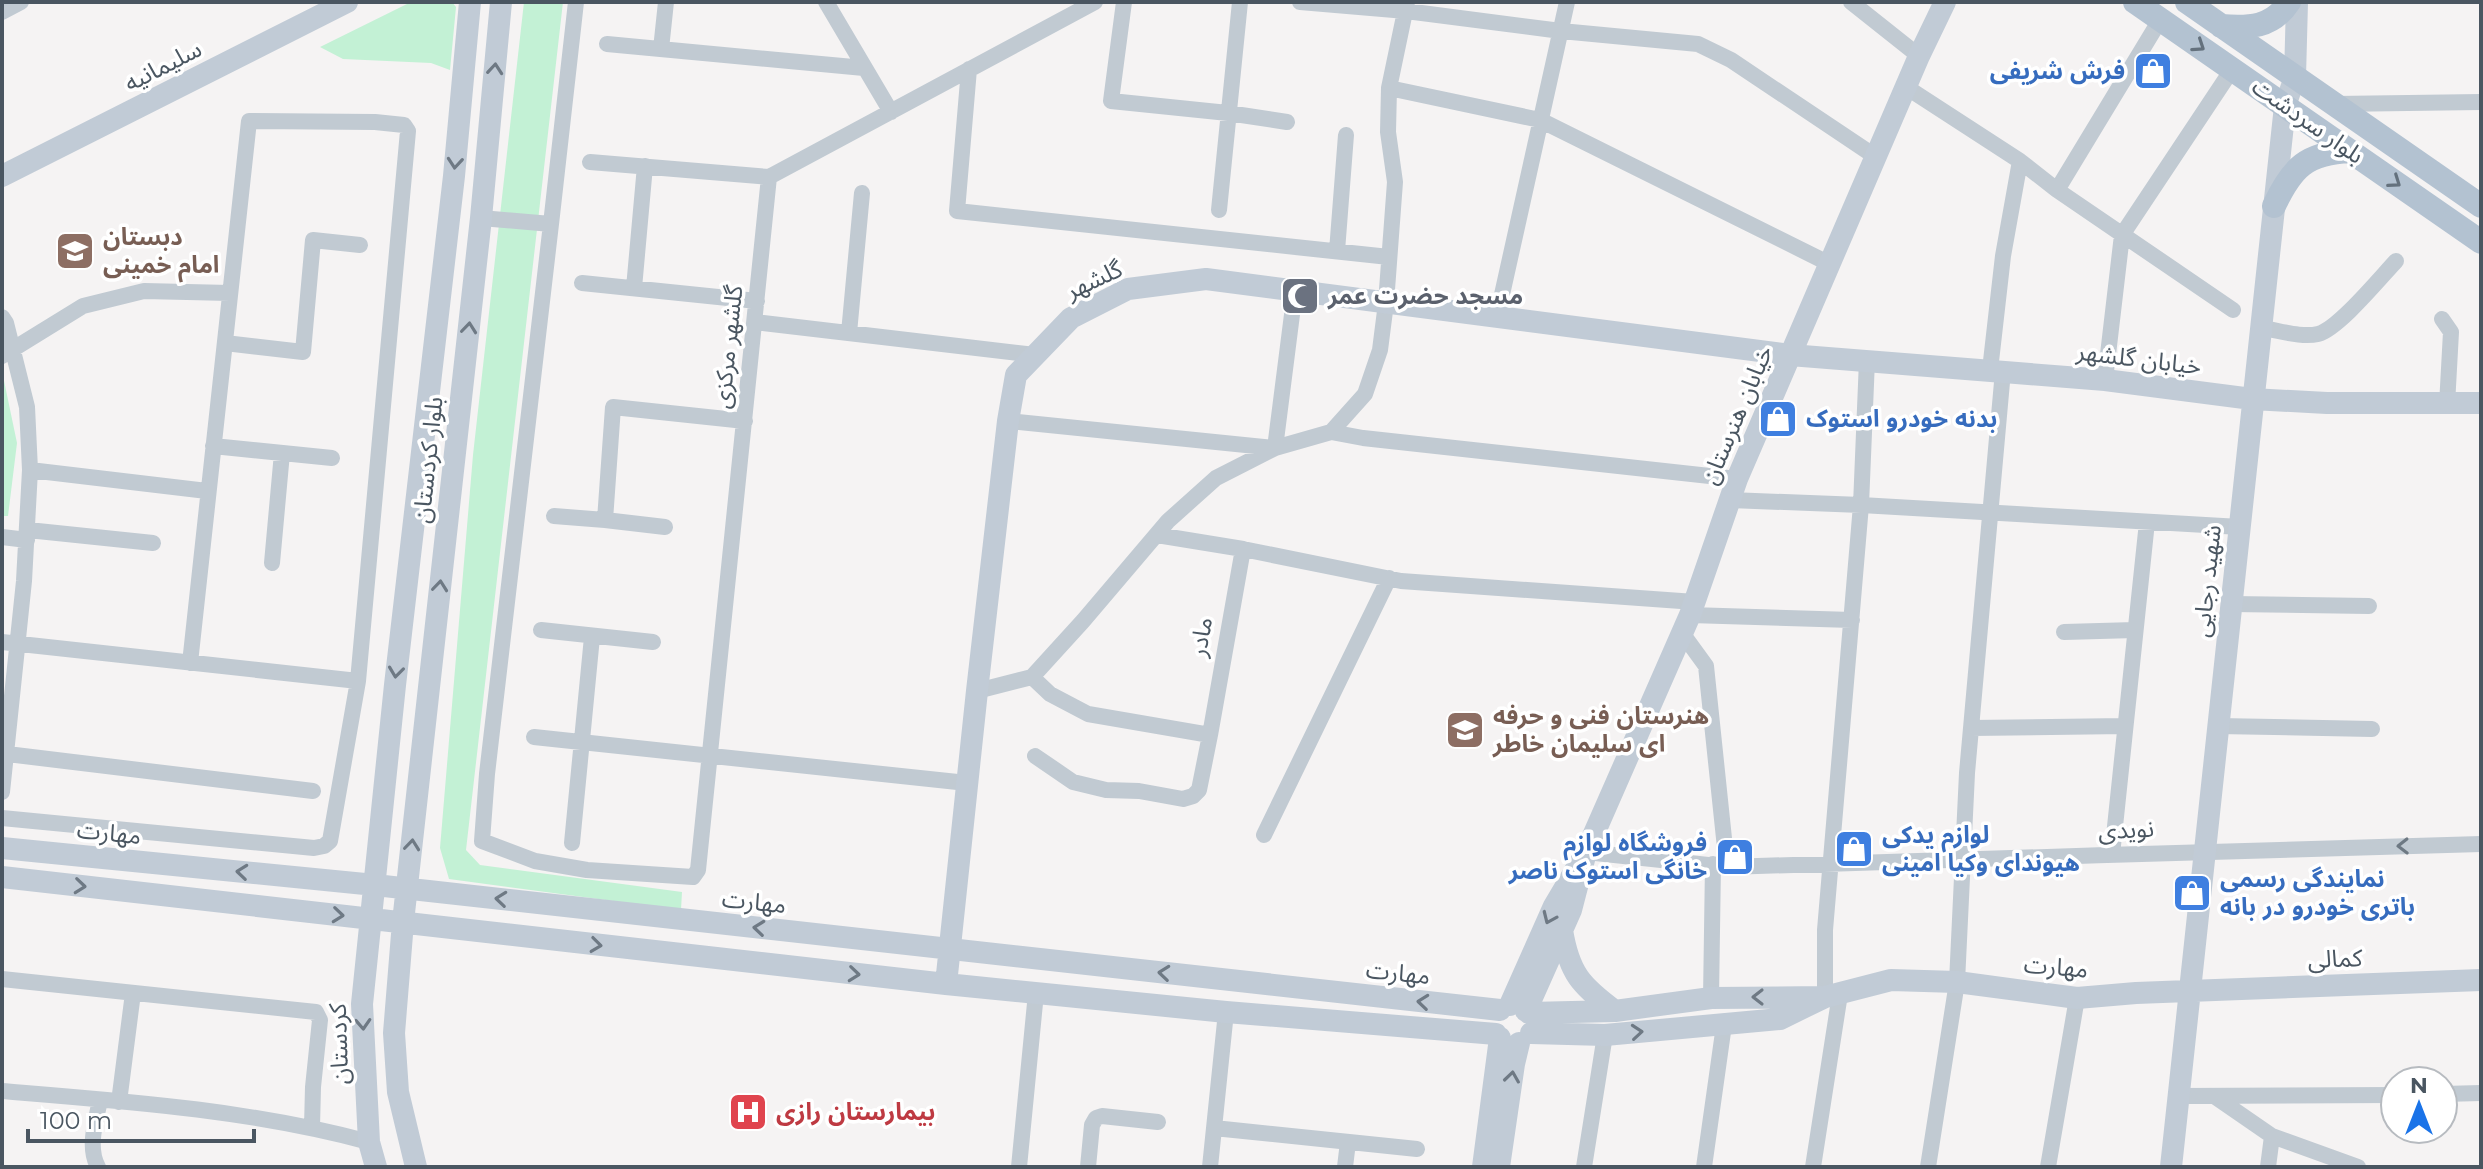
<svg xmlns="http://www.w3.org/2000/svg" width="2483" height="1169" viewBox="0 0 2483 1169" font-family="Montserrat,'Noto Sans Arabic',sans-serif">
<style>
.green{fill:#c3f1d5}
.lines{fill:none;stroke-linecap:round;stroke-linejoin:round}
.street{stroke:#c1cad2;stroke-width:16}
.secondary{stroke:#c1cbd6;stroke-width:22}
.primary{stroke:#b3c2d1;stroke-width:24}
.oneway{stroke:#64717d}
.oneway2{stroke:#6e7984}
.oneway3{stroke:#6e7983}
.labels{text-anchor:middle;stroke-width:7;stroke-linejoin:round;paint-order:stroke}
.street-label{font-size:24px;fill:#4a5661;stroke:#fff}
.shop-label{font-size:24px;font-weight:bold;fill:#366cbe;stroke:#fff;text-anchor:start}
.education-label{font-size:24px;font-weight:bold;fill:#785e54;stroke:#fff;text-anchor:start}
.worship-label{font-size:24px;font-weight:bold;fill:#5b616d;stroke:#fff;text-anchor:start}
.health-label{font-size:24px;font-weight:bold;fill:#be3a42;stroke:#fff;text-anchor:start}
</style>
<rect width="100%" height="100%" fill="#f5f3f3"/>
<path class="green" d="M411,2H452L456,7L450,70L431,63L343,59L320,47Z
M524,2H563L466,850L480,865L682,892L681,910L449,879L440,848L473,455Z
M2,371L17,443L8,516H2Z"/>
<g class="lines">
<path class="street" d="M826,2L891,112
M1124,2L1111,101L1228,113L1287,122
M1300,2L1406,11L1561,31L1698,44L1731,60L1876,157
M1851,2L1919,56
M2,12L21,2
M607,44L864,68
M661,49L666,2
M969,69L957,211L1389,257
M1906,87L2020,161L2057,190L2233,310
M1389,88L1540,120L1830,264
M2335,104L2481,102
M590,162L769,177
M2057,190L2160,20
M1219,210L1240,2
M481,218L551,224L487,774L482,841L535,861L587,870L693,877L698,870L769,177L1095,2
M551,224L576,2
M1337,251L1346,135
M582,283L757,301
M634,288L645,166
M2,317L6,323L27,407L30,470L24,581L2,792
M1497,317L1567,2
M2442,319L2451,332L2447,405
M755,322L1035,355
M2261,328C2278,330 2301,338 2318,334C2338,329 2380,278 2396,261
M849,333L862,193
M225,343L303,352L313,240L360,245
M2,356L83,306L144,291L230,293
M1990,370L2003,256L2020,161
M2105,380L2122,235L2233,68
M1008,421L1275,448L1295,291
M1331,432L1363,438L1737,479
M213,446L332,458
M30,470L207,491
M1730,500L1861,505L2240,527
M554,516L605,520L613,407L745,421
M605,520L665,527
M28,530L153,543
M1157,535L1243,549L1401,581L1695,602
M2,537L27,540
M272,563L282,453
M2231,604L2369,606
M1690,615L1852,620
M541,630L653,642
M2064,632L2135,630
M1682,633L1706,666L1727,867C1978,860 2230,850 2481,844
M2,642L358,681
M1032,677L1050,694L1088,714L1210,735L1199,790L1193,796L1183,799L1139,791L1106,790L1073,782L1035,756
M977,691L1032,677L1083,621L1168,521L1216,478L1275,448L1331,432L1365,394L1380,350L1386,303L1395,182L1388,132L1389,88L1407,2
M2218,726L2372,729
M1971,728L2125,726
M1210,735L1243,549
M534,737L967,783
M7,754L313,791
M2,818L314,848L324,846L330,841L358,681L408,131L404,125L375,122L249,121L190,663
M1264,835L1389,578
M572,843L592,637
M1586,852L1727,867
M2112,855L2147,522
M2,979L316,1012L320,1020L313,1087L312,1127
M1825,997V930L1861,505L1867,360
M1711,998L1713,864
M2,1091C124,1101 251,1110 369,1142
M2443,1094L2481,1093
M2179,1096L2395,1095
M2214,1096L2272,1136L2358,1167
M119,1102L133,993
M1214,1128L1417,1149
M98,1167C87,1147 96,1121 100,1100
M1019,1167L1036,993
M1088,1167L1092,1125L1096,1118L1102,1116L1158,1122
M1210,1167L1226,1012
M1345,1167L1348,1142
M1584,1167L1605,1035
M1704,1167L1724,1025
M1813,1167L1840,994
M1928,1167L1957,982L1967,773L2003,371
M2048,1167L2077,998
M2268,1167L2272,1136"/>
<path class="secondary" d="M2,176L347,2
M2,848L375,885L1500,1010
M1586,852L1690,615L1737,479L1919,56L1945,2
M2,877L946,984L1226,1012L1496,1034
M1562,930C1569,973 1581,986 1615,1011
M946,984L977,691L1008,421L1016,375L1071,318L1128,289L1206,279L1790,355L2105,380L2252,399L2327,403H2481
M1825,997L1891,980L1957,982L2077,998L2136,993L2481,980
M1510,1005L1554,906L1586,852L1571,910L1526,1011
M1529,1013L1615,1011L1711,998L1825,997L1780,1019L1605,1035L1531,1033
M376,1167L369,1142L362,1004L395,685L454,176L470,2
M416,1167L398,1092L394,1033L403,922L481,218L501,2
M1483,1167L1500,1038
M1499,1167L1514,1064L1519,1043
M2171,1167L2285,106L2295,77L2297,2"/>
<path class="primary" d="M2135,2L2481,242
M2187,2L2481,206
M2221,26C2249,28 2272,28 2289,2
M2274,206C2292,167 2307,153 2350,151"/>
</g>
<defs><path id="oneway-chevron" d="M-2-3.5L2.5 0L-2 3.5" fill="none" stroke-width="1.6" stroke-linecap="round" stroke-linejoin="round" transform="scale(2)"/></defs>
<g class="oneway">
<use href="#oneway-chevron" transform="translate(2199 46) rotate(34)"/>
<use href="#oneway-chevron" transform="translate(2395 182) rotate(35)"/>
</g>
<g class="oneway2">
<use href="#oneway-chevron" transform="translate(495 69) rotate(-85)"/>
<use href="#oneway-chevron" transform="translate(455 163) rotate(95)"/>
<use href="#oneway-chevron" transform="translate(469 328) rotate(-84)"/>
<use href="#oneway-chevron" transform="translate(440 586) rotate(-84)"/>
<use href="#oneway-chevron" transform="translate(396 672) rotate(97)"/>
<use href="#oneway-chevron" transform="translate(412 845) rotate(-84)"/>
<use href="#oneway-chevron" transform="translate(242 872) rotate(-174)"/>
<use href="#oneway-chevron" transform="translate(80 886) rotate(6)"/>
<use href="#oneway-chevron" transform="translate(501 899) rotate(-174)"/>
<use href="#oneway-chevron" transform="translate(338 915) rotate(6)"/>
<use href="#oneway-chevron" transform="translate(1549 918) rotate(114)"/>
<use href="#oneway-chevron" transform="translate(759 928) rotate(-174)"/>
<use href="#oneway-chevron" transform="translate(596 945) rotate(7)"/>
<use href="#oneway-chevron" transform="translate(1164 973) rotate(-174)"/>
<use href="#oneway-chevron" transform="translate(854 974) rotate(6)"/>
<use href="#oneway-chevron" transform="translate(1758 997) rotate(180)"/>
<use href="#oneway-chevron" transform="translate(1423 1002) rotate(-174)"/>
<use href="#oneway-chevron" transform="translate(363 1024) rotate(87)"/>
<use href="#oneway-chevron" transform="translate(1637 1032) rotate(-5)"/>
<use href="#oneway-chevron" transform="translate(1512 1077) rotate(-82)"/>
</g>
<use class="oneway3" href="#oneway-chevron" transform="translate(2403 846) rotate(179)"/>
<defs>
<symbol id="shop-square" viewBox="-11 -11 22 22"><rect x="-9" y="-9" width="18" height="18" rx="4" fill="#3f7fe0" stroke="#fff"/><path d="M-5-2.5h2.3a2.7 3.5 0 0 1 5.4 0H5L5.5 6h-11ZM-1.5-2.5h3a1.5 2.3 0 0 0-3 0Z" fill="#fff"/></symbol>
<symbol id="school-square" viewBox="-11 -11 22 22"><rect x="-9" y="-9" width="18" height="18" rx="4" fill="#8d6e63" stroke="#fff"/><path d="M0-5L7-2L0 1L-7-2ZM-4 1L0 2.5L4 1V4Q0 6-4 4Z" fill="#fff"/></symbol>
<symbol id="mosque-square" viewBox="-11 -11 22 22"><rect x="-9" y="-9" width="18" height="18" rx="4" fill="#6b7280" stroke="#fff"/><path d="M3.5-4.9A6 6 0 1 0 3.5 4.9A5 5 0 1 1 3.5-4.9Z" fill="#fff"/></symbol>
<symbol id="hospital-square" viewBox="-11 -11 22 22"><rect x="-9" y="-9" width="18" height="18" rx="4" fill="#e0444e" stroke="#fff"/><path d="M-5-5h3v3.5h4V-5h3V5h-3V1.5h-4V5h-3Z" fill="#fff"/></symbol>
</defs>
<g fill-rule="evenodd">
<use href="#shop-square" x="2131" y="49" width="44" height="44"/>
<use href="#school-square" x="53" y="229" width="44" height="44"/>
<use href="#mosque-square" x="1278" y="274" width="44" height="44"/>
<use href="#shop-square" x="1756" y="397" width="44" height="44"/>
<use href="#school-square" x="1443" y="708" width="44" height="44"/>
<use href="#shop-square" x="1832" y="827" width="44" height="44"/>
<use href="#shop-square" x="1713" y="835" width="44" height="44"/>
<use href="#shop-square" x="2170" y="871" width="44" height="44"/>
<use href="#hospital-square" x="726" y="1090" width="44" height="44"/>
</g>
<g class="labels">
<g class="street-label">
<text transform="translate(163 66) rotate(-27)" y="8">سلیمانیه</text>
<text transform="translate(2308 121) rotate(35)" y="8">بلوار سردشت</text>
<text transform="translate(1094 280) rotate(-25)" y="8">گلشهر</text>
<text transform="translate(728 347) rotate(-84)" y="8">گلشهر مرکزی</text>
<text transform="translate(2139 359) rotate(7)" y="8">خیابان گلشهر</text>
<text transform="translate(1737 415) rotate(-67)" y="8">خیابان هنرستان</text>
<text transform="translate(428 460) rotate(-84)" y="8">بلوار کردستان</text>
<text transform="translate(2207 581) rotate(-84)" y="8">شهید رجایی</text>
<text transform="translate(1201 637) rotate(-80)" y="8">مادر</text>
<text transform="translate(2126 830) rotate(-3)" y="8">نویدی</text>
<text transform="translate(109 833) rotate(6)" y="8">مهارت</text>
<text transform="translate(754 902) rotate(6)" y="8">مهارت</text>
<text transform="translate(2335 959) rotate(-2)" y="8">کمالی</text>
<text transform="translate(2056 967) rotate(5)" y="8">مهارت</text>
<text transform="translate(1398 973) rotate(6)" y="8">مهارت</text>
<text transform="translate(339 1044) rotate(-92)" y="8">کردستان</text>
</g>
<g class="shop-label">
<text x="2125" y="79" text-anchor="end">فرش شریفی</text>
<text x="1806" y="427">بدنه خودرو استوک</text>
<text x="1882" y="843">لوازم یدکى<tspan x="1882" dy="28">هیونداى وکیا امینى</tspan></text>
<text x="1707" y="851" text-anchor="end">فروشگاه لوازم<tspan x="1707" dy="28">خانگى استوک ناصر</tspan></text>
<text x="2220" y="887">نمایندگی رسمی<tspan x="2220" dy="28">باتری خودرو در بانه</tspan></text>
</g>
<g class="education-label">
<text x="103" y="245">دبستان<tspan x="103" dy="28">امام خمینی</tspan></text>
<text x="1493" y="724">هنرستان فنی و حرفه<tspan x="1493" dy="28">ای سلیمان خاطر</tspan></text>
</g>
<g class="worship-label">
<text x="1328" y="304">مسجد حضرت عمر</text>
</g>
<g class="health-label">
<text x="776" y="1120">بیمارستان رازی</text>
</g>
</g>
<rect width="2483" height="1169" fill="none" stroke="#4a5661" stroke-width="8"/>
<g transform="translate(2419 1105)"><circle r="38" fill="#ffffff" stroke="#b7bbc0" stroke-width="2"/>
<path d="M0-6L14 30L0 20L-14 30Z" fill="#1a73e8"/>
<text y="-12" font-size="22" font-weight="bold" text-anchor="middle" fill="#4a5661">N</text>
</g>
<path d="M28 1129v12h226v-12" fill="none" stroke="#4a5661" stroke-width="4"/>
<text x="40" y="1129" font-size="24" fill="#4a5661" stroke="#ffffff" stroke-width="6" paint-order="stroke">100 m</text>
</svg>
